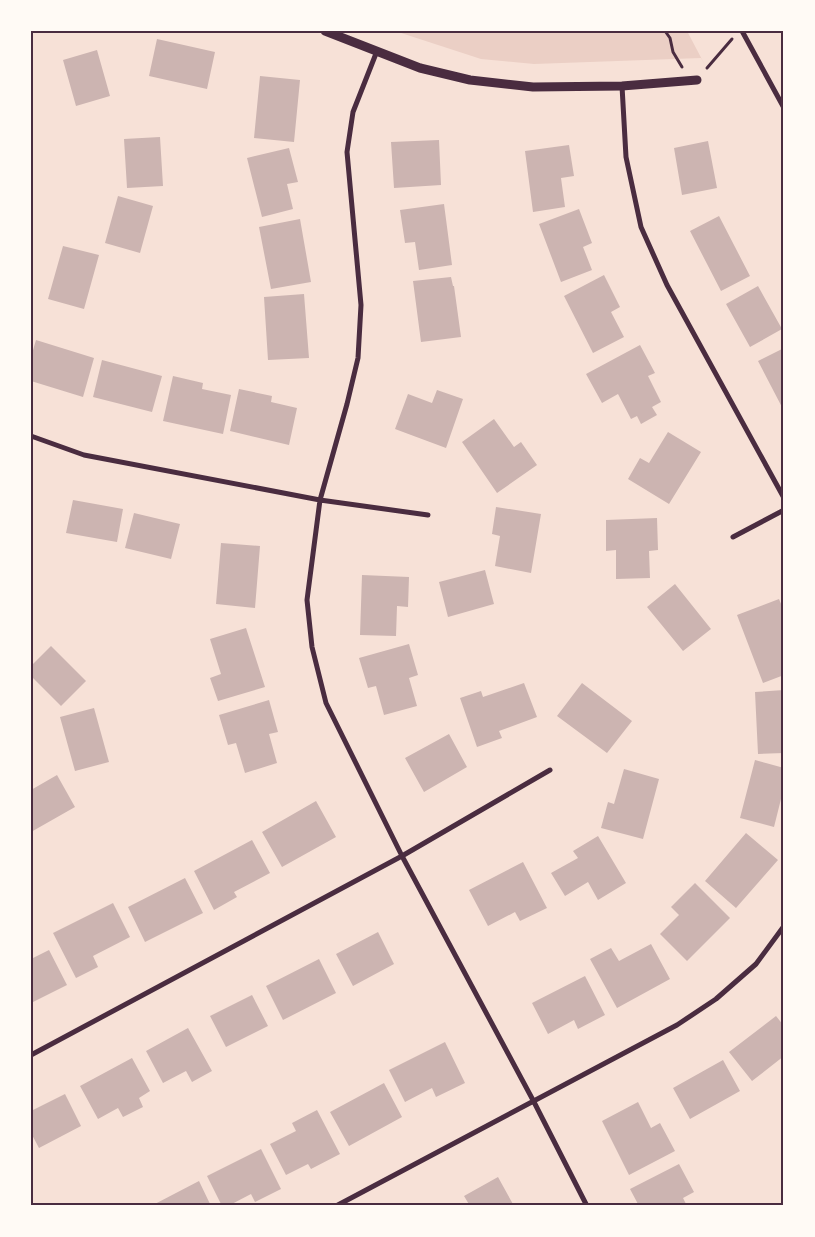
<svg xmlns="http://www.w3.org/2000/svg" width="815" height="1237" viewBox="0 0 815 1237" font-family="Inter,sans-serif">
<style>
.green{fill:#ebcfc5}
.building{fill:#ccb4b1}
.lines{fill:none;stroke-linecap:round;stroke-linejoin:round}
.path{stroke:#4a2c40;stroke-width:3}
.minor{stroke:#4a2c40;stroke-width:5}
.tertiary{stroke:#4a2c40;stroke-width:9}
.neatline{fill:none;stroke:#4a2c40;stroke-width:2}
</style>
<rect width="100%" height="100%" fill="#f7e1d7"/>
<path class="green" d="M395,31H687L706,67L701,58L534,64L481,59Z"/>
<path class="building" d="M157,39L215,52L207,89L149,76Z
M97,50L110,96L76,106L63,60Z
M260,76L300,80L294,142L254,138Z
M160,137L163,186L127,188L124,139Z
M439,140L441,185L394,188L391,142Z
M708,141L717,188L682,195L674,148Z
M569,145L574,176L561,178L565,207L533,212L525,151Z
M289,148L298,182L287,184L293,209L262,217L247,158Z
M118,196L153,206L140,253L105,243Z
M444,204L452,265L419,270L415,242L405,243L400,210Z
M579,209L592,243L583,247L592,270L561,282L539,224Z
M719,216L750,276L721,291L690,231Z
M300,219L311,282L271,289L259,227Z
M63,246L99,255L84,309L48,299Z
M604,275L620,307L611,312L624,337L593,353L564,296Z
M451,277L453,286H454L461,337L421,342L413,281Z
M758,286L782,329L750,347L726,304Z
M304,294L309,358L268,360L264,297Z
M36,340L94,358L83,397L31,381V357Z
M640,345L655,373L648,376L661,402L652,407L657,415L641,424L637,416L631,419L618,394L602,403L586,374Z
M784,348V411L758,361Z
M102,360L162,376L152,412L93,397Z
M173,376L203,383L202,389L231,395L223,434L163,421Z
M239,389L272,396L271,402L297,408L289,445L230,431Z
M437,390L463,399L446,448L395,429L408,394L432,403Z
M494,419L514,447L521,442L537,465L497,493L462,442Z
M668,432L701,452L669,504L628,479L640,458L649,463Z
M73,500L123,509L117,542L66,533Z
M496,507L541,514L531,573L495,566L500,536L492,534Z
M134,513L180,524L171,559L125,548Z
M657,518L658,550L649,551L650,578L616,579V550L606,551V520Z
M221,543L260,546L255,608L216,604Z
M485,570L494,604L448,617L439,582Z
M362,575L409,577L408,607L397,606L396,636L360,635Z
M675,584L711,629L683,651L647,607Z
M779,599L784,611V675L763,683L737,615Z
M246,628L265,687L218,701L210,678L221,674L210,639Z
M409,644L418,675L409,678L417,706L384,715L376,686L368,688L359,658Z
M51,646L86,681L61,706L31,676V666Z
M524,683L537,717L499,731L502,738L477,747L460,698L481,691L483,697Z
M582,683L632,721L607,753L557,716Z
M784,690V753L758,754L755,692Z
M269,700L278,732L269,734L277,763L245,773L236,743L228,745L219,715Z
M94,708L109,762L75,771L60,717Z
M449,734L467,767L424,792L405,758Z
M755,760L784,768V799H781L774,827L740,818Z
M624,769L659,779L643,839L601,828L608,802L614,804Z
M57,775L75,807L31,832V790Z
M316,801L336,837L282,867L262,832Z
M746,833L778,860L736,908L705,881Z
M598,836L626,883L598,900L588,882L565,896L551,873L578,858L573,851Z
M252,840L270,873L234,892L237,897L214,910L194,871Z
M523,862L547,908L520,921L515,912L488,926L469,890Z
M185,878L203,913L145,942L128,907Z
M695,883L730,918L687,961L660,934L679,915L671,907Z
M113,903L130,937L93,956L98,967L76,978L53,933Z
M378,932L394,964L353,986L336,954Z
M651,944L670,979L617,1008L590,959L611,948L619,961Z
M49,950L67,985L31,1003V959Z
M319,959L336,993L283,1020L266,986Z
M585,976L605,1015L578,1029L574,1020L548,1034L532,1003Z
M252,995L268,1026L226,1047L210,1016Z
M776,1016L784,1026V1056L752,1081L729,1052Z
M188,1028L212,1071L192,1082L186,1071L163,1083L146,1051Z
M445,1042L465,1083L436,1097L432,1088L405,1102L389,1070Z
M132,1058L150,1091L139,1098L143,1107L123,1117L118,1108L98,1119L80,1086Z
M723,1060L740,1091L690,1119L673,1088Z
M384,1083L402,1117L349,1146L330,1112Z
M65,1094L81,1126L39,1148L31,1133V1111Z
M638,1102L651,1128L660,1123L675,1151L629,1175L602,1121Z
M317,1110L340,1154L311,1169L308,1164L286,1175L270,1144L296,1131L292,1123Z
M261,1149L281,1189L255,1202L251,1194L228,1206H222L207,1176Z
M679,1164L694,1192L683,1198L687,1206H639L630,1189Z
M498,1177L514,1206H470L464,1196Z
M199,1181L211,1206H151Z"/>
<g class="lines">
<path class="path" d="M665,31L670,38L673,52L682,67
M707,68L732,39"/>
<path class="minor" d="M742,31L784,108
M377,51L353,112L347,152L361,305L358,358L347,404L320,500L307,600L312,647L326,703L402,856L534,1102L587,1206
M622,86L626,157L641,227L667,285L784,498
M31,436L84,455L320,500L428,515
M733,537L784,510
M31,1055L402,856L550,770
M336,1206L677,1025L716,999L756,964L784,926"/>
<path class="tertiary" d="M325,31L420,68L470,80L533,87L622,86L697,80"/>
</g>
<rect width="815" height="1237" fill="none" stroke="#fffaf5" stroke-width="65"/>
<rect x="32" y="32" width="750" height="1172" class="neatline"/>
</svg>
